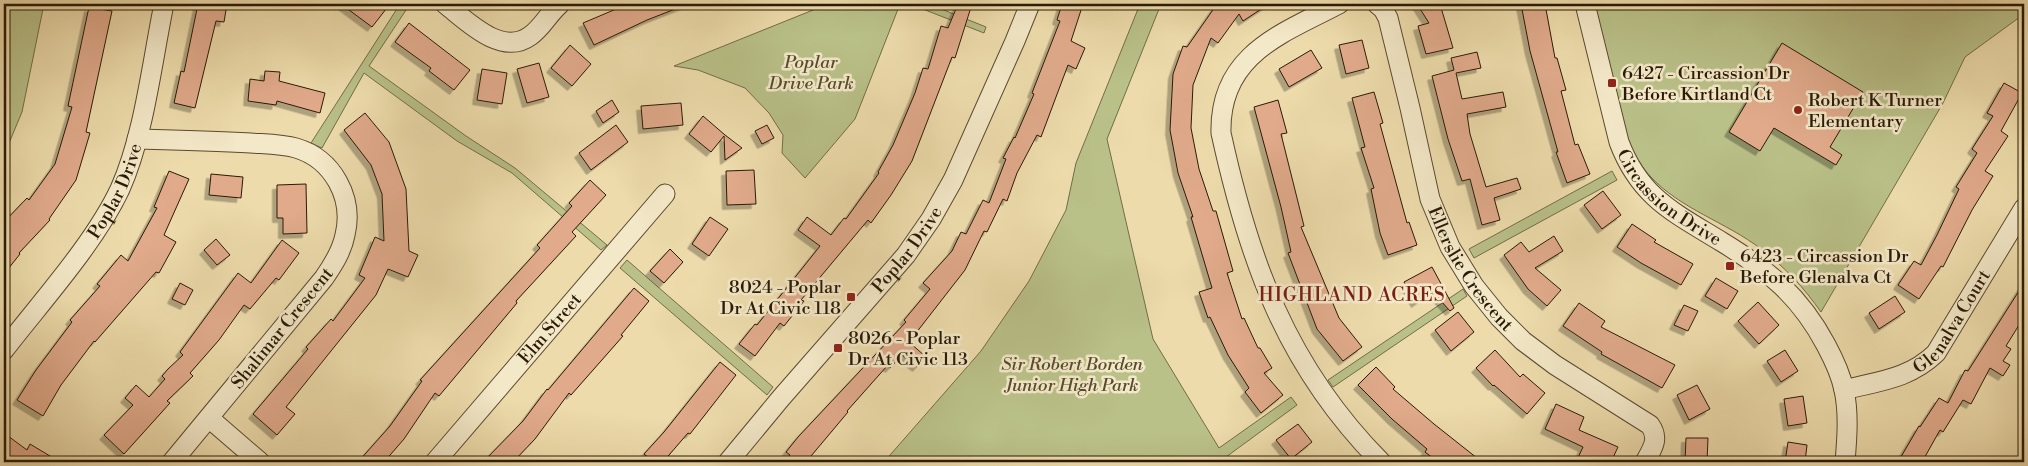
<svg xmlns="http://www.w3.org/2000/svg" width="2028" height="466" viewBox="0 0 2028 466" font-family="'Libre Bodoni',serif">
<style>
.green{fill:#b9c088;stroke:#726d47}
.building{fill:#e0aa8b;stroke:#2a1a06;filter:url(#shadow)}
.lines{fill:none;stroke-linecap:round;stroke-linejoin:round}
.minor-casing{stroke:#5b4a2f;stroke-width:21}
.minor{stroke:#f3e8c8;stroke-width:19}
.poi-dot{fill:#8f2418;stroke:#f3e8c8;stroke-width:2}
.labels{text-anchor:middle;stroke-width:5;stroke-linejoin:round;paint-order:stroke}
.park-label{font-size:18px;font-style:italic;fill:#554c2d;stroke:#f3e8c8}
.poi-label{font-size:18px;fill:#2a1a06;stroke:#f3e8c8;text-anchor:start}
.street-label{font-size:18px;fill:#2a1a06;stroke:#f3e8c8}
.neighbourhood-label{font-size:19px;letter-spacing:1px;fill:#7a1f14;stroke:#f3e8c8}
</style>
<defs>
<filter id="shadow"><feDropShadow dx="-4.5" dy="4.5" stdDeviation="0" flood-color="#0004"/></filter>
</defs>
<rect width="100%" height="100%" fill="#eddbab"/>
<filter id="stains"><feTurbulence type="fractalNoise" baseFrequency=".004" numOctaves="4"/><feColorMatrix values="0 0 0 0 .2 0 0 0 0 .09 0 0 0 0 .02 0 0 0 .5 -.17"/></filter>
<radialGradient id="worn" r=".72"><stop offset=".6" stop-color="#630" stop-opacity="0"/><stop offset="1" stop-color="#630" stop-opacity=".3"/></radialGradient>
<path class="green" d="M4,4H44L22,112L4,155Z
M400,4H410L369,66L466,136L515,168L607,245L601,250L512,173L457,141L364,73L322,148L311,143Z
M828,4H900L855,119L805,178L782,153L783,135L769,113L745,88L698,70L674,66Z
M910,4H929L986,27L984,33Z
M1140,4H1161L1107,139L1153,339L1219,448L1291,397L1297,405L1226,457L1230,462H884L981,351L1029,281L1066,210L1076,163Z
M1594,4H2024V14L1965,57L1943,103L1821,312C1805,289 1784,266 1761,249C1726,222 1680,209 1650,176C1626,150 1620,114 1613,82C1606,56 1600,30 1594,4Z
M1612,171L1617,180L1474,258L1469,249Z
M627,260L773,387L767,395L620,268Z
M1463,289L1467,296L1333,387L1328,380Z"/>
<path class="building" d="M198,4H227L224,22L216,21L195,108L174,103L181,71L184,72Z
M341,4H390L372,27Z
M628,4H688L647,20L594,45L583,23Z
M958,4H972L955,58L952,57L912,161L891,195L871,223L868,220L801,300L804,301L784,326L780,323L755,356L739,344L755,324L757,325L820,246L798,230L807,217L831,235L844,218L846,219L879,173L878,172L893,145L915,93L923,68L928,69L941,26L948,28Z
M1062,4H1083L1071,41L1085,48L1076,69L1068,65L1041,137L1037,135L1017,173L1007,201L1003,199L987,232L984,231L965,270L909,342L926,357L917,367L902,355L890,368L887,366L847,411L848,412L806,462H783L790,455L786,452L798,437L906,322L904,320L930,289L923,283L952,251L961,232L966,234L983,200L989,203L1006,159L1003,158L1014,137L1015,138L1034,94L1032,93L1060,21L1057,20Z
M1217,4H1269L1243,21L1239,14L1218,43L1211,38L1193,85L1191,128L1199,169L1213,211H1216L1233,271L1227,273L1242,319L1244,318L1258,348H1260L1272,368L1264,373L1283,395L1261,413L1245,392L1249,388L1228,355L1210,317L1208,318L1199,292L1212,288L1191,217H1193L1178,173L1170,130L1173,74L1183,46L1187,47Z
M1417,4H1440L1453,48L1426,54L1418,26L1429,23Z
M1521,4H1545L1555,58H1557L1566,90L1561,91L1575,145L1578,144L1590,174L1567,183L1556,152H1558L1530,51Z
M89,7L112,11L86,132L90,133L76,180L49,219L50,220L19,253L20,254L4,274V222L27,198L29,200L55,164L72,107L68,106Z
M409,23L470,70L454,90L429,71L431,68L395,42Z
M1362,40L1369,68L1346,74L1339,45Z
M1782,43L1863,92L1830,147L1842,155L1836,165L1774,128L1760,151L1729,132Z
M570,45L591,64L572,86L551,68Z
M1311,50L1322,68L1289,87L1279,69Z
M1477,52L1481,68L1456,73L1462,99L1503,92L1506,107L1467,114L1470,134L1486,187L1517,178L1521,189L1494,198L1500,220L1482,225L1470,179L1462,181L1448,139L1432,76L1454,70L1451,58Z
M539,63L549,97L527,103L517,69Z
M482,69L507,73L502,104L477,100Z
M265,71L280,72L279,81L325,93L320,113L277,101L276,105L248,101L250,79L264,81Z
M2004,83L2022,93L2001,131L2008,136L1985,171L1993,176L1972,210L1943,267L1941,266L1919,299L1898,285L1914,261L1921,265L1937,235L1959,189L1956,187L1977,153L1972,149L1993,116L1987,113Z
M1374,92L1383,123L1380,124L1407,223L1409,222L1417,245L1388,255L1380,233L1371,189L1374,188L1361,148L1365,147L1352,98Z
M612,100L619,112L603,123L596,111Z
M1278,100L1287,133L1281,134L1304,226L1301,227L1339,318L1362,347L1343,361L1317,329L1288,253L1291,252L1281,207L1254,107Z
M681,103L683,125L643,129L641,106Z
M365,113L389,142L406,189L409,251L418,255L408,277L388,269L376,295L286,407L295,414L277,435L253,414L308,349L306,347L331,319L333,321L365,278L359,275L375,237L384,241L382,194L371,165L344,130Z
M703,116L725,135L742,148L725,160L724,136L711,152L689,134Z
M616,125L628,142L591,170L579,153Z
M767,125L774,138L762,144L755,131Z
M754,170L756,204L727,205L726,171Z
M169,171L189,179L164,235L176,242L159,273L156,272L95,342L94,341L61,385L43,416L17,400L36,370L72,322L70,320L100,286L97,284L121,255L128,261L157,208L154,207Z
M211,174L243,177L241,198L209,195Z
M590,180L606,195L572,232L576,236L516,301L517,303L439,396L435,393L404,439L384,462H358L390,426L422,381L420,380L540,248L537,245L572,206L569,203Z
M306,184L307,233L283,234V218H277V185Z
M1603,191L1621,215L1602,229L1584,205Z
M710,217L728,229L709,256L692,244Z
M1632,224L1656,240L1654,242L1693,264L1681,285L1641,263L1617,247Z
M1554,236L1563,251L1535,268L1561,290L1547,306L1528,289L1504,255L1521,242L1529,252Z
M216,239L230,255L217,265L204,250Z
M282,240L299,253L279,280L276,278L250,309L244,305L219,340L190,373L193,376L167,401L170,403L124,454L104,435L133,405L125,398L136,385L149,397L165,379L162,376L168,369L183,355L180,352L238,273L251,283Z
M670,249L683,262L664,283L650,271Z
M1432,267L1454,308L1450,311L1432,291L1416,303L1404,282Z
M1716,278L1738,291L1727,309L1705,296Z
M180,283L193,290L185,305L172,299Z
M2024,283V317L2006,346L2011,349L2003,361L2010,365L2003,376L1990,368L1971,404L1963,400L1943,432L1940,430L1922,462H1898L1919,426L1920,427L1939,398L1948,403L1965,370L1968,371Z
M634,288L649,301L621,335L623,336L571,395L569,393L535,439L513,462H483L523,421L547,389L548,390Z
M1895,296L1905,312L1879,329L1869,313Z
M1758,302L1779,325L1759,344L1738,321Z
M1579,303L1605,321L1601,327L1675,365L1662,388L1601,354L1602,352L1563,326Z
M1684,305L1698,311L1688,331L1674,325Z
M1458,312L1474,332L1451,351L1435,330Z
M1495,350L1520,377L1523,374L1545,393L1527,414L1494,385L1493,386L1476,368Z
M1785,350L1798,371L1781,382L1767,361Z
M720,362L736,375L690,434L688,433L663,462H654L644,454L664,432Z
M1376,367L1395,387L1393,389L1434,424L1482,462H1438L1425,452L1427,449L1392,419L1358,385Z
M1697,385L1710,409L1689,420L1677,395Z
M1803,396L1807,423L1788,426L1784,399Z
M1556,404L1584,417L1579,430L1618,447L1611,462H1576L1583,447L1545,429Z
M1298,424L1312,442L1291,459L1276,440Z
M4,433L27,450L30,444L60,462H8L4,459Z
M1686,438H1708L1707,462H1685Z
M1788,442L1807,445L1805,462H1785Z"/>
<g class="lines">
<defs>
<g id="minor">
<path d="M445,4C466,20 501,57 530,36C542,28 549,13 560,4"/>
<path d="M1339,4C1281,34 1219,55 1221,133C1249,261 1286,366 1381,462"/>
<path id="s1" d="M1377,4L1383,9L1388,18L1410,108L1430,199L1450,247L1474,286L1499,317L1523,341L1555,365L1650,425C1660,439 1652,449 1645,462"/>
<path id="s2" d="M1585,4L1619,142C1640,198 1675,213 1722,242C1768,270 1800,296 1826,345C1833,358 1841,375 1844,390C1849,413 1847,439 1845,462"/>
<path d="M137,139C175,140 213,141 251,143C265,144 282,144 296,148C333,159 354,198 345,235C342,251 333,265 324,278L172,462"/>
<path id="s3" d="M4,350C41,302 94,244 120,189C144,136 152,62 164,4"/>
<path id="s4" d="M1844,390C1879,381 1909,379 1936,353L2024,208"/>
<path d="M209,418L260,462"/>
<path id="s5" d="M435,462L665,194"/>
<path id="s6" d="M728,462L781,398L906,255L931,219L953,180L1015,41L1030,4"/>
</g>
</defs>
<use href="#minor" class="minor-casing"/>
<use href="#minor" class="minor"/>
</g>
<g class="poi-dot">
<rect x="1607" y="78" width="10" height="10" rx="2.5"/>
<circle cx="1798" cy="110" r="5"/>
<rect x="1725" y="261" width="10" height="10" rx="2.5"/>
<rect x="846" y="292" width="10" height="10" rx="2.5"/>
<rect x="833" y="343" width="10" height="10" rx="2.5"/>
</g>
<g class="labels">
<g class="park-label">
<text x="811" y="68">Poplar<tspan x="811" dy="21">Drive Park</tspan></text>
<text x="1072" y="370">Sir Robert Borden<tspan x="1072" dy="21">Junior High Park</tspan></text>
</g>
<g class="poi-label">
<text x="1622" y="79">6427 - Circassion Dr<tspan x="1622" dy="21">Before Kirtland Ct</tspan></text>
<text x="1808" y="106">Robert K Turner<tspan x="1808" dy="21">Elementary</tspan></text>
<text x="1740" y="262">6423 - Circassion Dr<tspan x="1740" dy="21">Before Glenalva Ct</tspan></text>
<text x="841" y="293" text-anchor="end">8024 - Poplar<tspan x="841" dy="21">Dr At Civic 118</tspan></text>
<text x="848" y="344">8026 - Poplar<tspan x="848" dy="21">Dr At Civic 113</tspan></text>
</g>
<g class="street-label">
<text dy="6" stroke="none"><textPath href="#s3" startOffset="195">Poplar Drive</textPath></text>
<text dy="6" stroke="none"><textPath href="#s2" startOffset="219">Circassion Drive</textPath></text>
<text dy="6" stroke="none"><textPath href="#s6" startOffset="278">Poplar Drive</textPath></text>
<text dy="6" stroke="none"><textPath href="#s1" startOffset="285">Ellerslie Crescent</textPath></text>
<text dy="6" stroke="none"><textPath href="#s4" startOffset="135">Glenalva Court</textPath></text>
<text transform="translate(282 328) rotate(-51)" y="6">Shalimar Crescent</text>
<text dy="6" stroke="none"><textPath href="#s5" startOffset="176">Elm Street</textPath></text>
</g>
<g class="neighbourhood-label">
<text x="1352" y="301">HIGHLAND ACRES</text>
</g>
</g>
<rect width="2028" height="466" fill="none" stroke="#eddbab" stroke-width="20"/>
<rect x="5" y="5" width="2018" height="456" fill="none" stroke="#2a1a06" stroke-width="2.5"/>
<rect x="10" y="10" width="2008" height="446" fill="none" stroke="#2a1a06"/>
<rect width="100%" height="100%" filter="url(#stains)"/>
<rect width="100%" height="100%" fill="url(#worn)"/>
</svg>
